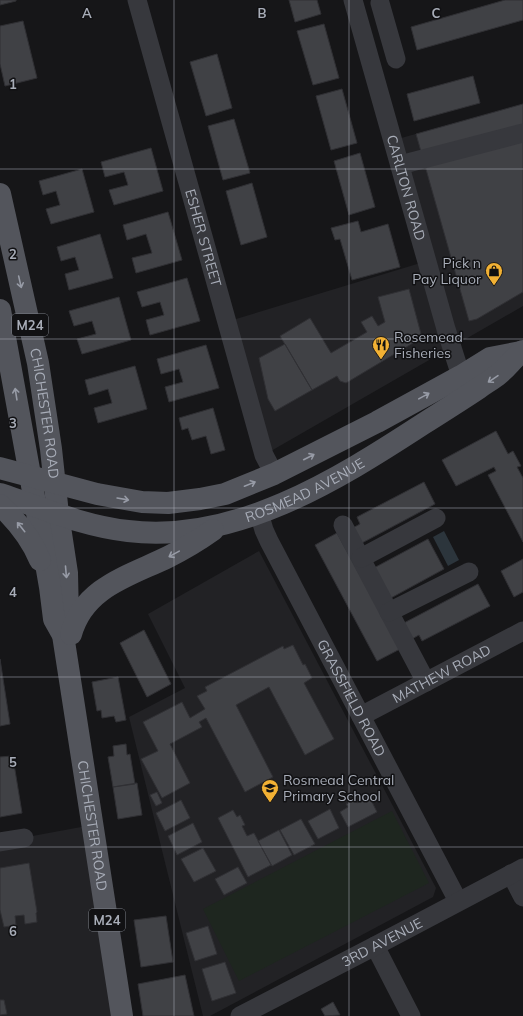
<svg xmlns="http://www.w3.org/2000/svg" width="523" height="1016" viewBox="0 0 523 1016" font-family="Mulish,sans-serif">
<style>
.built{fill:#222225}
.green{fill:#1e261f}
.water{fill:#2c353c}
.building{fill:#404145;stroke:#303034}
.lines{fill:none;stroke-linecap:round;stroke-linejoin:round}
.minor{stroke:#37383d;stroke-width:19}
.major{stroke:#53555c;stroke-width:22}
.oneway{stroke:#979ba6}
.grid{fill:none;stroke:#a8adb8;stroke-width:1;stroke-opacity:0.55}
.labels{text-anchor:middle;stroke-width:3;stroke-linejoin:round;paint-order:stroke}
.shield{fill:#111113;stroke:#7b7e86;stroke-width:1}
.shield-label{font-size:13px;font-weight:bold;fill:#a8adb8}
.street-label{font-size:14px;fill:#a8adb8;stroke:#111113}
.poi-label{font-size:14px;fill:#a8adb8;stroke:#111113;text-anchor:start}
.grid-label{font-size:13px;text-anchor:middle;font-weight:bold;fill:#a8adb8;stroke:#111113;stroke-width:3;stroke-linejoin:round;paint-order:stroke}
</style>
<rect width="100%" height="100%" fill="#161618"/>
<path class="built" d="M523,104V306L264,455L226,322L427,261L394,140Z
M259,551L436,888L433,897L210,1016H203L129,717L185,688L148,614Z
M92,825L122,1016H0V842Z"/>
<path class="green" d="M392,811L429,883L239,981L203,909Z"/>
<path class="water" d="M444,531L459,560L448,566L433,537Z"/>
<path class="building" d="M0,0H16V1L0,5Z
M289,0H317L321,14L295,22Z
M505,0H523V20L417,50L411,27Z
M23,21L37,78L5,86L0,64V26Z
M324,24L339,78L313,85L297,31Z
M217,54L232,108L206,116L190,62Z
M473,76L480,103L414,121L407,94Z
M342,89L357,143L331,150L316,96Z
M523,104V292L477,319L469,321L416,134Z
M234,119L250,173L223,180L208,126Z
M151,148L163,191L114,205L109,190L128,185L124,172L105,177L101,162Z
M360,153L375,207L349,215L334,161Z
M82,169L94,212L51,224L46,209L60,205L56,191L43,195L39,181Z
M252,183L267,237L241,245L226,191Z
M168,212L182,260L136,273L132,258L152,253L146,234L127,240L123,225Z
M358,221L361,232L388,224L400,267L352,280L340,239L335,240L331,228Z
M100,234L113,278L69,290L65,274L79,270L75,257L61,261L57,247Z
M187,278L200,321L150,335L146,320L164,315L160,302L142,307L137,292Z
M409,289L421,334L418,340L346,383L340,381L337,376L312,390L280,336L310,318L331,353L367,332L361,322L372,316L378,326L385,322L378,297Z
M119,297L131,340L82,354L77,339L96,334L92,321L74,326L69,311Z
M285,344L312,390L275,411L268,399L259,358Z
M206,345L219,388L169,402L165,387L183,382L179,369L161,374L157,359Z
M135,366L147,409L98,423L94,408L112,403L108,389L89,395L85,380Z
M213,408L225,450L211,454L206,436L192,440L188,428L182,430L179,418Z
M496,431L508,454L513,451L521,466L517,467L523,478V542L488,475L496,471L494,467L456,486L442,460Z
M424,482L435,504L360,544L351,529L360,524L357,517Z
M337,533L400,649L377,661L315,545Z
M428,539L444,569L389,599L372,569Z
M523,559V592L514,597L501,571Z
M478,584L490,606L422,641L419,635L410,640L402,624Z
M144,630L171,684L147,697L120,643Z
M293,645L303,665L305,664L312,678L304,683L334,739L305,755L269,687L236,705L273,777L245,792L206,718L199,722L202,727L170,744L190,783L162,798L141,759L158,751L143,722L182,702L190,718L205,709L197,696L207,691L205,687L283,646L284,649Z
M0,659L10,724L0,726Z
M118,677L126,720L116,722L114,716L102,718L101,710L97,711L92,682Z
M126,744L127,755L130,754L135,784L113,787L108,757L114,756L113,746Z
M12,756L13,764H14L22,813L0,817V757Z
M137,783L142,815L118,819L113,787Z
M157,792L162,803L156,806L150,795Z
M369,796L377,812L348,827L340,812L348,807L346,804L355,800L357,803Z
M181,800L190,818L165,831L156,813Z
M330,809L339,828L318,839L308,821Z
M233,810L237,817L240,815L245,825L242,826L247,836L254,833L271,865L248,877L218,818Z
M301,819L315,844L294,855L280,830Z
M193,823L202,842L177,855L168,836Z
M279,830L292,855L272,866L258,841Z
M203,848L216,871L194,882L181,859Z
M29,863L37,912L36,913L37,922L25,924L24,915L15,916L16,925L4,927L0,910V868Z
M238,867L247,883L224,895L215,879Z
M166,916L173,962L141,967L134,920Z
M208,926L217,954L195,961L186,933Z
M225,962L236,993L212,1001L202,969Z
M185,975L194,1016H143L138,984Z
M0,1000H4L7,1014L0,1015Z
M333,1002L340,1015L325,1016L321,1009Z"/>
<g class="lines">
<g class="minor">
<path id="s1" d="M137,0L264,455L274,474"/>
<path id="s2" d="M353,0L446,329L461,376"/>
<path d="M380,3L396,59"/>
<path d="M400,165L523,133"/>
<path id="s3" d="M259,513L264,530L269,541L458,901"/>
<path d="M343,525L426,682"/>
<path d="M361,558L436,518"/>
<path d="M389,612L469,572"/>
<path id="s4" d="M361,716L523,631"/>
<path d="M0,842L24,838"/>
<path d="M511,874L523,897"/>
<path d="M375,946L411,1016"/>
<path id="s5" d="M240,1016L375,946L523,868"/>
</g>
<g class="major">
<path id="s6" d="M0,194L38,363L51,449L58,514L67,573L68,619L63,635"/>
<path id="s7" d="M0,310L41,535L50,587L54,619L63,635L122,1016"/>
<path d="M0,468L97,494L142,502L168,503L200,499L225,494L274,474L377,422L461,376L490,358L521,352"/>
<path id="s8" d="M0,494C42,508 83,526 128,531C235,544 337,480 423,424C442,412 461,400 479,388C486,383 493,379 499,374C508,367 514,357 523,351"/>
<path d="M0,505C17,521 31,538 40,560"/>
<path d="M71,634C84,587 129,576 168,557C184,549 199,540 213,530"/>
</g>
</g>
<defs><path id="oneway-shaft" d="M-6 0H5M1.5-3L5.5 0L1.5 3" fill="none" stroke-width="1.6" stroke-linecap="round" stroke-linejoin="round"/></defs>
<g class="oneway">
<use href="#oneway-shaft" transform="translate(20 282) rotate(77)"/>
<use href="#oneway-shaft" transform="translate(493 379) rotate(146)"/>
<use href="#oneway-shaft" transform="translate(16 394) rotate(-99)"/>
<use href="#oneway-shaft" transform="translate(424 396) rotate(-29)"/>
<use href="#oneway-shaft" transform="translate(309 457) rotate(-27)"/>
<use href="#oneway-shaft" transform="translate(250 484) rotate(-22)"/>
<use href="#oneway-shaft" transform="translate(123 499) rotate(10)"/>
<use href="#oneway-shaft" transform="translate(21 527) rotate(-129)"/>
<use href="#oneway-shaft" transform="translate(174 554) rotate(151)"/>
<use href="#oneway-shaft" transform="translate(66 572) rotate(85)"/>
</g>
<path class="grid" d="M174,0V1016M349,0V1016M0,169H523M0,339H523M0,508H523M0,677H523M0,847H523"/>
<defs>
<symbol id="shop-pin" viewBox="-11 -11 22 30"><path d="M0 17L-7.5 6A9.5 9.5 0 1 1 7.5 6Z" fill="#f2b134" stroke="#111113"/><path d="M-5-2.5h2.3a2.7 3.5 0 0 1 5.4 0H5L5.5 6h-11ZM-1.5-2.5h3a1.5 2.3 0 0 0-3 0Z" fill="#111"/></symbol>
<symbol id="restaurant-pin" viewBox="-11 -11 22 30"><path d="M0 17L-7.5 6A9.5 9.5 0 1 1 7.5 6Z" fill="#f2b134" stroke="#111113"/><path d="M-5-6h1v4h1v-4h1v4h1v-4h1v5L-1.5 .5V6h-2V.5L-5-1ZM5-6V6H3V1.5H1.5Q1.5-4 5-6Z" fill="#111"/></symbol>
<symbol id="school-pin" viewBox="-11 -11 22 30"><path d="M0 17L-7.5 6A9.5 9.5 0 1 1 7.5 6Z" fill="#f2b134" stroke="#111113"/><path d="M0-5L7-2L0 1L-7-2ZM-4 1L0 2.5L4 1V4Q0 6-4 4Z" fill="#111"/></symbol>
</defs>
<g fill-rule="evenodd">
<use href="#shop-pin" x="484" y="261" width="20" height="27"/>
<use href="#restaurant-pin" x="371" y="335" width="20" height="27"/>
<use href="#school-pin" x="260" y="778" width="20" height="27"/>
</g>
<g class="labels">
<g class="shield">
<rect x="12" y="314" width="36" height="22" rx="3"/>
<rect x="89" y="909" width="36" height="22" rx="3"/>
</g>
<g class="shield-label">
<text x="30" y="330">M24</text>
<text x="107" y="925">M24</text>
</g>
<g class="street-label">
<text dy="5" stroke="none"><textPath href="#s2" startOffset="195">CARLTON ROAD</textPath></text>
<text dy="5" stroke="none"><textPath href="#s1" startOffset="247">ESHER STREET</textPath></text>
<text dy="5" stroke="none"><textPath href="#s6" startOffset="224">CHICHESTER ROAD</textPath></text>
<text dy="5" stroke="none"><textPath href="#s8" startOffset="318">ROSMEAD AVENUE</textPath></text>
<text dy="5" stroke="none"><textPath href="#s4" startOffset="91">MATHEW ROAD</textPath></text>
<text dy="5" stroke="none"><textPath href="#s3" startOffset="207">GRASSFIELD ROAD</textPath></text>
<text dy="5" stroke="none"><textPath href="#s7" startOffset="525">CHICHESTER ROAD</textPath></text>
<text dy="5" stroke="none"><textPath href="#s5" startOffset="160">3RD AVENUE</textPath></text>
</g>
<g class="poi-label">
<text x="481" y="268" text-anchor="end">Pick n<tspan x="481" dy="16">Pay Liquor</tspan></text>
<text x="394" y="342">Rosemead<tspan x="394" dy="16">Fisheries</tspan></text>
<text x="283" y="785">Rosmead Central<tspan x="283" dy="16">Primary School</tspan></text>
</g>
</g>
<g class="grid-label">
<text x="87" y="18">A</text>
<text x="262" y="18">B</text>
<text x="436" y="18">C</text>
<text x="13" y="89">1</text>
<text x="13" y="259">2</text>
<text x="13" y="428">3</text>
<text x="13" y="597">4</text>
<text x="13" y="767">5</text>
<text x="13" y="936">6</text>
</g>
</svg>
